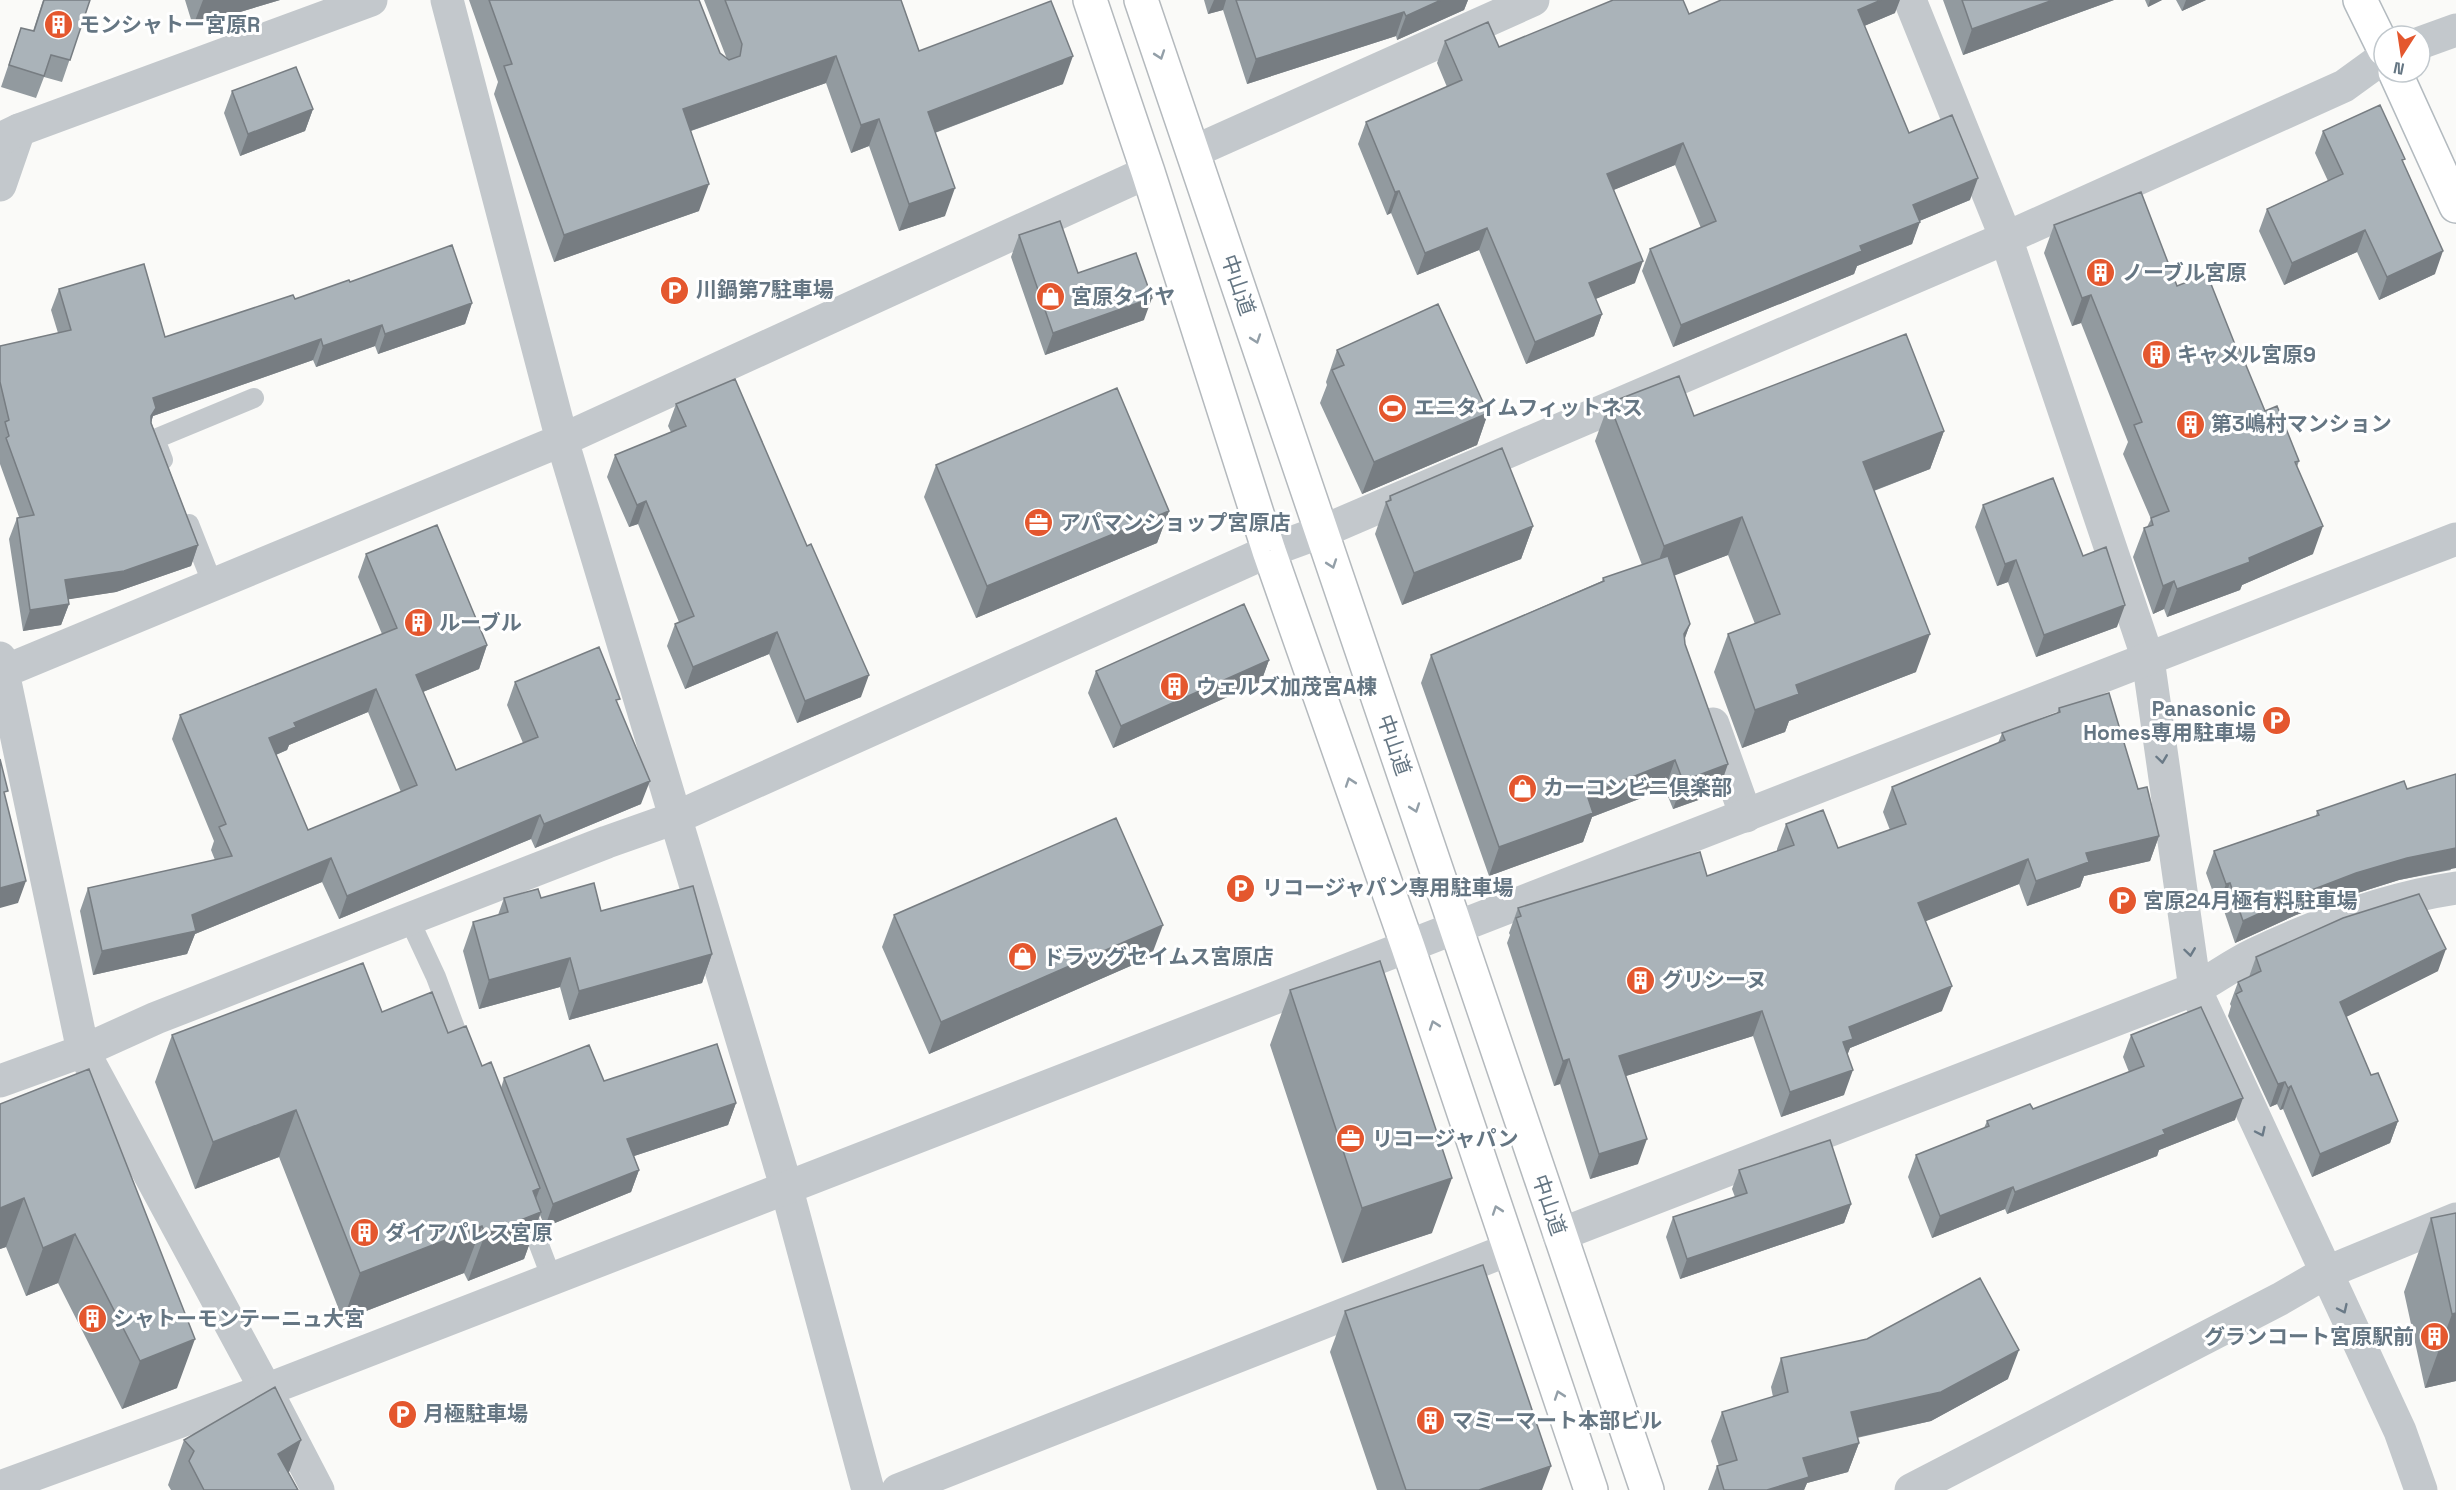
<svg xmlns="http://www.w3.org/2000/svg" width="2456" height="1490" viewBox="0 0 2456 1490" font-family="'Space Grotesk','Noto Sans JP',sans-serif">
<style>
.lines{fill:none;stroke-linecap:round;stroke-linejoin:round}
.secondary-casing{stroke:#b3babf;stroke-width:36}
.trunk-casing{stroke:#b4b9bd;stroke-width:36}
.service{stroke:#c3c8cc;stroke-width:20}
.minor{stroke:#c3c8cc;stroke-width:33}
.tertiary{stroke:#c3c8cc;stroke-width:33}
.secondary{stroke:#fff;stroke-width:33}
.trunk{stroke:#fff;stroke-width:33}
.wall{fill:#929a9f;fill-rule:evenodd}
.shaded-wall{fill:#777d82}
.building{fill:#aab3b9;stroke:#777d82;stroke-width:1.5;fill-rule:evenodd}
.oneway{stroke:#939fa8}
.oneway2{stroke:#6a7a87}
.labels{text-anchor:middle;stroke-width:6;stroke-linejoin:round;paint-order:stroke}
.poi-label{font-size:21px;font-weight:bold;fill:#657683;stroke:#fff;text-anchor:start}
.street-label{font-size:21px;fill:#657683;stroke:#fff}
</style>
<rect width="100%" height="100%" fill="#fafaf8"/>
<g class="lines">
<defs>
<path id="secondary" d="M2360,0L2384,49
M2395,72L2456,206"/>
<path id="trunk" d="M1090,0L1148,172L1269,551L1408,947L1591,1490
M1141,0L1647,1490"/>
</defs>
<use href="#secondary" class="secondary-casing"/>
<use href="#trunk" class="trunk-casing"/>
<path class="service" d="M163,460L155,439L254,398
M189,524L213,585
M409,919L436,977L465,1055
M525,1208L552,1279"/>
<path class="minor" d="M447,0L562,440L786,1186L868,1490
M1910,0L2006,238L2148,659L2195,989L2400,1431L2421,1490
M2420,43L2456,30
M1193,152L1533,0
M0,185L19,130
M0,658L83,1051L266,1390L318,1490
M0,673L562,440L1148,172
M1713,724L1746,816
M0,1081L83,1051L156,1018L409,919L607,842L675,818L1269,551L1321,532L2006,238L2344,86L2384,57
M1559,1235L2195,989C2215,978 2234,964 2255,954C2318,924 2387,898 2456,888
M898,1490L1510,1249
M1911,1490L2280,1299L2325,1273L2456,1219"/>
<path class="tertiary" d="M0,139L19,130L371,0
M0,1487L266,1390L2456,539"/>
<use href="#secondary" class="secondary"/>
<use href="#trunk" class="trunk"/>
</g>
<path class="wall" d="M43,0H90L62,82L44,77L36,98L1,87L21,28L33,31Z
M185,0H280L193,26Z
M469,0H699L720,53L727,59L704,0H901L919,51L1063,84L935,133L945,216L899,231L869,146L851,153L826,83L691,131L699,211L554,262L494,94L498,82Z
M1204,0H1468L1464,10L1397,40L1396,36L1247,84L1223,10L1208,14Z
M1943,0H2114L1963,55Z
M2145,0H2162L2148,7Z
M2176,0H2206L2182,11Z
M1895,13L1864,26L1909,133L1970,200L1919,221L1912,244L1857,266L1854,274L1673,347L1642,271L1650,249L1701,228L1675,165L1613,190L1635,283L1595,299L1602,314L1594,336L1526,364L1479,250L1417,275L1391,213L1387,215L1358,144L1366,122L1447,87L1437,63L1445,41L1499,47L1689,14Z
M232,91L313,109L305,131L240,156L224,113Z
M2323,131L2403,163L2435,274L2379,300L2357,252L2284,285L2259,231L2267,209L2328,181L2315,153Z
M2054,225L2177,286L2236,347L2265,411L2299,461L2297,467L2313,554L2242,585L2240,590L2167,617L2164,609L2153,614L2133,557L2144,528L2147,527L2151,519L2123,454L2128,442L2081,323L2072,326L2044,253Z
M1019,235L1078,273L1144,320L1045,355L1011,257Z
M350,282L472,303L465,324L378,354L375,346L316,367L313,360L153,416L151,422L198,545L191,566L116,592L68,599L69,604L61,625L23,631L9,539L17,518L19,517L0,464V346L58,333L51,310L59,289L165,337L295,299Z
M1337,350L1488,413L1477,445L1362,494L1320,403L1327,385L1326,382Z
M1609,403L1694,416L1944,431L1930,469L1874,491L1916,672L1789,721L1785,732L1742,748L1714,672L1728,634L1755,624L1728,555L1674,575L1690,624L1684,640L1685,644L1718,793L1673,809L1665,789L1592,817L1583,842L1489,876L1421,683L1431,655L1602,581L1603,578L1642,565L1595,441Z
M676,404L861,697L797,723L769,654L685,689L667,646L675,624L679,622L638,524L629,527L607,477L615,455L671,432L668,426Z
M936,465L1169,511L1157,543L976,618L924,497Z
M1390,496L1533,526L1521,559L1402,605L1375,534L1386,502L1388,501Z
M1983,505L2083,556L2117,627L2036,657L2008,582L1997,586L1975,527Z
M366,554L487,645L479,669L423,692L456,770L523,743L507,705L515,682L618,705L641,804L535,848L531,839L339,919L322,882L195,934L187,954L93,975L80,911L88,888L215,860L211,850L214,841L172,739L180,715L382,634L358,577ZM368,712L401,792L308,830L276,755L287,750L289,745Z
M1269,660L1261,682L1113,748L1088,693L1096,671Z
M2059,708L2138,789L2159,836L2150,861L2084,876L2080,887L2027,906L2019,884L1925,921L1942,1011L1850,1048L1847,1055L1844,1095L1781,1117L1753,1036L1626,1076L1638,1164L1590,1179L1560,1084L1554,1086L1507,943L1510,935L1509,933L1518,908L1707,876L1777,851V849L1786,824L1838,848L1890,830L1883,812L1892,787L1998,743L2002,733L2057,713Z
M2407,789L2451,870L2399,880L2348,896L2296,915L2235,943L2222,905L2218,906L2206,873L2214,851L2316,816L2317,811Z
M504,898H541L601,911L712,954L702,983L569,1020L560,987L479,1009L463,951L473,922L498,915Z
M894,915L1151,957L929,1054L882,947Z
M2256,957L2438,971L2346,1017L2371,1075L2398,1121L2390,1143L2312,1177L2283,1109L2280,1110L2277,1104L2270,1107L2228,1016L2231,1006L2230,1004L2238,982L2249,977Z
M1290,990L1432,1233L1342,1263L1270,1045Z
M382,1012L448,1033L501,1088L504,1078L604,1081L736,1103L728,1125L634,1156L639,1170L631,1192L545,1227L540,1215L524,1259L468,1281L464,1273L343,1320L279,1157L195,1189L155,1082L172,1035Z
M2131,1035L2235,1120L2159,1150L2157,1156L2007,1214L2005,1209L1932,1238L1908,1177L1916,1155L1984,1128L1987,1121L2033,1109L2129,1072L2123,1057Z
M0,1104L177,1388L122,1409L58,1283L26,1296L6,1247L0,1249Z
M1739,1170L1851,1204L1844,1223L1680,1279L1666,1237L1673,1217L1735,1197L1732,1189Z
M2456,1213V1381L2425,1388L2404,1292L2431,1218Z
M1345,1311L1542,1490H1377L1330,1352Z
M1781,1358L2008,1379L1931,1421L1857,1438L1859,1443L1848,1472L1807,1483L1804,1490H1708L1717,1466H1719L1711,1441L1722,1412L1773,1397L1771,1387Z
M184,1440L289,1473L298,1490H171L168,1485Z"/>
<path class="shaded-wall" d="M203,0H280L193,26Z
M1214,0H1226L1223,10L1208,14Z
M1441,0H1468L1464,10L1397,40L1406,16Z
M1881,0H1900L1895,13L1850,32L1858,10Z
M2053,0H2114L1963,55L1972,29Z
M2150,0H2162L2148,7Z
M2186,0H2206L2182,11Z
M1404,12L1396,36L1247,84L1256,59Z
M836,56L826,83L673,137L683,109Z
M1073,56L1063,84L918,139L928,112Z
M313,109L305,131L240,156L248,134Z
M879,119L869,146L851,153L861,125Z
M1683,143L1675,165L1599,196L1607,174Z
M1978,178L1970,200L1905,227L1913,205Z
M709,184L699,211L554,262L564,235Z
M955,188L945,216L899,231L909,204Z
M1399,191L1391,213L1387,215L1395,192Z
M1920,222L1912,244L1857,266L1854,274L1673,347L1681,325L1860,246Z
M1487,228L1479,250L1417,275L1425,253Z
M2365,230L2357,252L2284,285L2292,263Z
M2443,251L2435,274L2379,300L2387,277Z
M1643,261L1635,283L1581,305L1589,283Z
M2091,295L2081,323L2072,326L2082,298Z
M1152,298L1144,320L1045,355L1053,333Z
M472,303L465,324L378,354L385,334Z
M1602,314L1594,336L1526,364L1535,342Z
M382,325L375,346L316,367L323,346Z
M321,339L313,360L153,416L149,429L153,398Z
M1488,413L1477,445L1362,494L1374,462Z
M1944,431L1930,469L1849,500L1863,462Z
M646,501L638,524L629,527L637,505Z
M1169,511L1157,543L976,618L987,586Z
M1742,517L1728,555L1650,585L1664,546Z
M1533,526L1521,559L1402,605L1414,573Z
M2323,526L2313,554L2242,585L2240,590L2167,617L2177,589Z
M198,545L191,566L116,592L58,601L65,580Z
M2016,560L2008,582L1997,586L2005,564Z
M2174,581L2164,609L2153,614L2163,586Z
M69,604L61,625L23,631L30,610Z
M2125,605L2117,627L2036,657L2044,635Z
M1690,624L1680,652L1684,634Z
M777,632L769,654L685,689L693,667Z
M1930,634L1916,672L1789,721L1785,732L1742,748L1755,710L1796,685Z
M487,645L479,669L408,698L416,675Z
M1269,660L1261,682L1113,748L1121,726Z
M869,675L861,697L797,723L805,701Z
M376,689L368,712L289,745L287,750L261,761L269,738L294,723Z
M1675,760L1665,789L1592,817L1583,842L1489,876L1499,847L1587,795Z
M1728,764L1718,793L1673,809L1683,781Z
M650,781L641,804L535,848L544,824Z
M540,815L531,839L339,919L347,896Z
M2159,836L2150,861L2084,876L2080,887L2027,906L2036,881L2086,853Z
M2456,848V868L2399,880L2348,896L2296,915L2235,943L2243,921L2304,893L2356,873L2407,858Z
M331,858L322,882L195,934L187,954L93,975L102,951Z
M2028,859L2019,884L1909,928L1918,903Z
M26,881L18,903L0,908V888Z
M2230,883L2222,905L2218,906L2226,884Z
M1163,925L1151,957L929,1054L941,1022Z
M2446,949L2438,971L2332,1024L2340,1002Z
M712,954L702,983L569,1020L579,991Z
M570,958L560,987L479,1009L489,980Z
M1952,986L1942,1011L1850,1048L1844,1064L1834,1067L1849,1027Z
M1762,1011L1753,1036L1610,1081L1619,1056Z
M1569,1059L1560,1084L1554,1086L1563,1061Z
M1853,1070L1844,1095L1781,1117L1790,1092Z
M2285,1082L2277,1104L2270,1107L2278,1084Z
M2291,1086L2283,1109L2280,1110L2288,1088Z
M2243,1098L2235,1120L2159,1150L2157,1156L2007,1214L2015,1192L2163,1130Z
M736,1103L728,1125L619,1161L627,1139Z
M296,1110L279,1157L195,1189L213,1142Z
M2398,1121L2390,1143L2312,1177L2320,1154Z
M1647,1139L1638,1164L1590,1179L1599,1154Z
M639,1170L631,1192L545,1227L553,1204Z
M1452,1178L1432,1233L1342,1263L1362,1208Z
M2013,1187L2005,1209L1932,1238L1940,1216Z
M540,1188L529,1217L541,1212L524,1259L468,1281L485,1234L533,1191Z
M24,1198L6,1247L0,1249V1208Z
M1851,1204L1844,1223L1680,1279L1687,1259Z
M482,1226L464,1273L343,1320L360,1273Z
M75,1234L58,1283L26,1296L43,1248Z
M2456,1313V1381L2425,1388L2452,1314Z
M195,1339L177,1388L122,1409L140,1361Z
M2019,1350L2008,1379L1931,1421L1840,1441L1851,1412Z
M301,1440L284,1486L278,1454Z
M1859,1443L1848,1472L1807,1483L1804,1490H1767L1803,1458Z
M1551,1466L1542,1490H1479Z"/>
<path class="building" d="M44,0H90L70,60L51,55L44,76L9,65L21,28L34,31Z
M489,0H699L720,53L729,60L740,56L742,44L725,0H901L919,51L1051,1L1073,56L928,112L955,188L909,204L879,119L861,125L836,56L683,109L709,184L564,235L504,66L512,64Z
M1236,0H1441L1406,16L1404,12L1256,59Z
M1613,0H1683L1689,14L1721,0H1881L1858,10L1909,133L1952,115L1978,178L1913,205L1920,222L1860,246L1862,251L1681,325L1650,249L1716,221L1683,143L1607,174L1643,261L1589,283L1602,314L1535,342L1487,228L1425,253L1399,191L1395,192L1366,122L1462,80L1445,41L1488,22L1499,47Z
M1962,0H2053L1972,29Z
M296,67L313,109L248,134L232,91Z
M2380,105L2405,159L2402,160L2443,251L2387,277L2365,230L2292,263L2267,209L2343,174L2323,131Z
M2141,192L2177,286L2207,274L2236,347L2238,346L2265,411L2277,406L2299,461L2295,462L2323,526L2249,558L2250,562L2177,589L2174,581L2163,586L2144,528L2153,525L2151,518L2169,511L2134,425L2142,422L2091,295L2082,298L2054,225Z
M1060,221L1078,273L1136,253L1152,298L1053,333L1019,235Z
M452,245L472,303L385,334L382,325L323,346L321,339L153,398L156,408L151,416V423L198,545L124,571L65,580L69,604L30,610L17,518L34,515L6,438L9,436L5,422L9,420L0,382V346L71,330L59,289L144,264L165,337L293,295L295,299L349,280L350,282Z
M1438,304L1488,413L1374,462L1332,370L1344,365L1337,350Z
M1906,334L1944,431L1863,462L1930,634L1796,685L1799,694L1755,710L1728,634L1780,614L1742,517L1664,546L1609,403L1679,376L1694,416Z
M735,379L807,546L811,544L869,675L805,701L777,632L693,667L675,624L694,616L646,501L637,505L615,455L686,426L676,404Z
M1117,388L1169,511L987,586L936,465Z
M1502,448L1533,526L1414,573L1386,502L1391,500L1390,496Z
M2053,478L2083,556L2106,547L2125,605L2044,635L2016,560L2005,564L1983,505Z
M437,525L487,645L416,675L456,770L538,737L515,682L599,647L620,699L616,700L650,781L544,824L540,815L347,896L331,858L192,915L196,931L102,951L88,888L232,856L219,827L226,824L180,715L397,628L366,554ZM376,689L417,785L308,830L269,738L296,727L294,723Z
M1668,556L1690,624L1684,634L1685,644L1728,764L1683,781L1675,760L1587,795L1593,813L1499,847L1431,655L1604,581L1603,578Z
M1244,604L1269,660L1121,726L1096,671Z
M2109,693L2138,789L2147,787L2159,836L2086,853L2089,862L2036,881L2028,859L1918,903L1952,986L1849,1027L1853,1039L1843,1042L1853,1070L1790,1092L1762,1011L1619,1056L1647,1139L1599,1154L1569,1059L1563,1061L1516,918L1521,916L1518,908L1700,852L1707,876L1794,845L1786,824L1823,810L1838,848L1906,824L1892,787L2005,740L2002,733L2060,712L2059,708Z
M0,759L8,791L4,792L26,881L0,888Z
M2456,774V848L2407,858L2356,873L2304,893L2243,921L2230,883L2226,884L2214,851L2319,815L2317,811L2404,781L2407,789Z
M1116,818L1163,925L941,1022L894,915Z
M594,883L601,911L693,886L712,954L579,991L570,958L489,980L473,922L508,912L504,898L538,889L541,898Z
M2419,894L2446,949L2340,1002L2371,1075L2378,1073L2398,1121L2320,1154L2291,1086L2288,1088L2285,1082L2278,1084L2236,994L2242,991L2238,982L2261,971L2256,957L2343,918Z
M1380,961L1452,1178L1362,1208L1290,990Z
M363,963L382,1012L432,992L448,1033L466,1026L482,1066L491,1062L540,1188L533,1191L541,1212L485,1234L482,1226L360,1273L296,1110L213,1142L172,1035Z
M2201,1007L2243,1098L2163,1130L2165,1134L2015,1192L2013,1187L1940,1216L1916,1155L1989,1126L1987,1121L2030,1104L2033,1109L2144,1066L2131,1035Z
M717,1044L736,1103L627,1139L639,1170L553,1204L504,1078L589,1045L604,1081Z
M89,1069L195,1339L140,1361L75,1234L43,1248L24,1198L0,1208V1104Z
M1830,1140L1851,1204L1687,1259L1673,1217L1747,1193L1739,1170Z
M2456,1213V1313L2452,1314L2431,1218Z
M1483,1265L1551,1466L1479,1490H1406L1345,1311Z
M1980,1278L2019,1350L1941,1392L1851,1412L1859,1443L1803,1458L1809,1477L1767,1490H1724L1717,1466L1737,1460L1722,1412L1788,1392L1781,1358L1867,1339Z
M275,1387L301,1440L278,1454L298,1490H204L189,1461L194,1451L184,1440Z"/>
<defs><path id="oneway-chevron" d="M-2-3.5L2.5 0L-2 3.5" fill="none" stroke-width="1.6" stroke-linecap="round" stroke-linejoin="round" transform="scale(1.5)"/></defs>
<g class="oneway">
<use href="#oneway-chevron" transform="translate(1160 55) rotate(71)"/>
<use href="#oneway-chevron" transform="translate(1256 339) rotate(71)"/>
<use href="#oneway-chevron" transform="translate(1332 564) rotate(71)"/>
<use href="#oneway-chevron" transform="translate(1350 782) rotate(-109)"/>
<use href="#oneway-chevron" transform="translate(1415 808) rotate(71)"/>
<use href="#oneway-chevron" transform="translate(1434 1025) rotate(-109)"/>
<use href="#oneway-chevron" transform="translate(1497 1210) rotate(-109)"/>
<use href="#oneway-chevron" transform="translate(1559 1395) rotate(-109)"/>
</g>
<g class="oneway2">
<use href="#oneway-chevron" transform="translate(2162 759) rotate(82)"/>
<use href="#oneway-chevron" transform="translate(2190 952) rotate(82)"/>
<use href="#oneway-chevron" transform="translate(2261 1132) rotate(65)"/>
<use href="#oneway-chevron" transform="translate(2343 1309) rotate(65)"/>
</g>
<defs>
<symbol id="building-disc" viewBox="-11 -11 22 22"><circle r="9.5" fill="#e4572e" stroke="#fff"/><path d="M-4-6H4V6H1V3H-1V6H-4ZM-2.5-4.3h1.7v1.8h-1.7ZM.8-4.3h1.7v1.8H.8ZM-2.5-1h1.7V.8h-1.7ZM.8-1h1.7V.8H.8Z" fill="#fff"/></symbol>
<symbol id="parking-disc" viewBox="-11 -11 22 22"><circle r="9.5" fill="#e4572e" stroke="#fff"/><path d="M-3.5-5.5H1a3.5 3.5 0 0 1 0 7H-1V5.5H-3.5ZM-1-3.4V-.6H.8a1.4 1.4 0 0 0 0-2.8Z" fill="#fff"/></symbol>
<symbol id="shop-disc" viewBox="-11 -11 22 22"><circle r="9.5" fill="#e4572e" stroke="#fff"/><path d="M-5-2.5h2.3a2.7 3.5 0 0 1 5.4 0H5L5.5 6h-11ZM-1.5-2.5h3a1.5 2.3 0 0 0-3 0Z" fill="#fff"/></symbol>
<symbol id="stadium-disc" viewBox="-11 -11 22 22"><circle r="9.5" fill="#e4572e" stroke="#fff"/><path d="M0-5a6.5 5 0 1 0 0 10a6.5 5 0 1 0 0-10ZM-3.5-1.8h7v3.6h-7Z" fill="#fff"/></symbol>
<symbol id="office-disc" viewBox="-11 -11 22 22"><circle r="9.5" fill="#e4572e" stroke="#fff"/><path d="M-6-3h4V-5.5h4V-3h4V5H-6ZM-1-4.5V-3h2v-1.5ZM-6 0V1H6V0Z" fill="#fff"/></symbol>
</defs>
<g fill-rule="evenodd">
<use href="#building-disc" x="42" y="8" width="33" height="33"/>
<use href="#building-disc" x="2084" y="256" width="33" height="33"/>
<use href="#parking-disc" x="658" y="274" width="33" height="33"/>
<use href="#shop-disc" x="1034" y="280" width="33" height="33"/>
<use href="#building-disc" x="2140" y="338" width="33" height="33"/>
<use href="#stadium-disc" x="1376" y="392" width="33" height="33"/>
<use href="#building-disc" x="2174" y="408" width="33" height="33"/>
<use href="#office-disc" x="1022" y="506" width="33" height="33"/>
<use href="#building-disc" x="402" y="606" width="33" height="33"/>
<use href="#building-disc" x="1158" y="670" width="33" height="33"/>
<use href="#parking-disc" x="2260" y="704" width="33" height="33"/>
<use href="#shop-disc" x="1506" y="772" width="33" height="33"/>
<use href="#parking-disc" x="1224" y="872" width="33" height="33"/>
<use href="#parking-disc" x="2106" y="884" width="33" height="33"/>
<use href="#shop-disc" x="1006" y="940" width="33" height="33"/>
<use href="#building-disc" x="1624" y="964" width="33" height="33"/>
<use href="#office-disc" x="1334" y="1122" width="33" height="33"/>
<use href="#building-disc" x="348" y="1216" width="33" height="33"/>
<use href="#building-disc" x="76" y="1302" width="33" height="33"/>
<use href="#building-disc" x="2418" y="1320" width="33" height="33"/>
<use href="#parking-disc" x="386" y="1398" width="33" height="33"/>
<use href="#building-disc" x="1414" y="1404" width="33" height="33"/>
</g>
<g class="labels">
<g class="poi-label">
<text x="79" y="32">モンシャトー宮原R</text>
<text x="2122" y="280">ノーブル宮原</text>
<text x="696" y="297">川鍋第7駐車場</text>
<text x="1071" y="304">宮原タイヤ</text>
<text x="2177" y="362">キャメル宮原9</text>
<text x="1414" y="415">エニタイムフィットネス</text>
<text x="2211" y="431">第3嶋村マンション</text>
<text x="1060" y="530">アパマンショップ宮原店</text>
<text x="439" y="630">ルーブル</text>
<text x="1196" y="694">ウェルズ加茂宮A棟</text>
<text x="2256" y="716" text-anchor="end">Panasonic<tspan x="2256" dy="24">Homes専用駐車場</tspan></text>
<text x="1543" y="795">カーコンビニ倶楽部</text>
<text x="1262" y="895">リコージャパン専用駐車場</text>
<text x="2143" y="908">宮原24月極有料駐車場</text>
<text x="1043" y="964">ドラッグセイムス宮原店</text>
<text x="1662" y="987">グリシーヌ</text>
<text x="1372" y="1146">リコージャパン</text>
<text x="385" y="1240">ダイアパレス宮原</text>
<text x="113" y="1326">シャトーモンテーニュ大宮</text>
<text x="2414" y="1344" text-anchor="end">グランコート宮原駅前</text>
<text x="423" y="1421">月極駐車場</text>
<text x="1452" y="1428">マミーマート本部ビル</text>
</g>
<g class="street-label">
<text transform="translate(1238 285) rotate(71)" y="7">中山道</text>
<text transform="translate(1394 745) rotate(71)" y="7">中山道</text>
<text transform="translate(1549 1205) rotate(71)" y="7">中山道</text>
</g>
</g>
<g transform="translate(2402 54) rotate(192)"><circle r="28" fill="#ffffff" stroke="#c1c8cd" stroke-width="1.5"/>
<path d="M0-4.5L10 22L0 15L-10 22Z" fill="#e4572e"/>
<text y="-9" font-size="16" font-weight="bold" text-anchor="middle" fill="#657683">N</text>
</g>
</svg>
